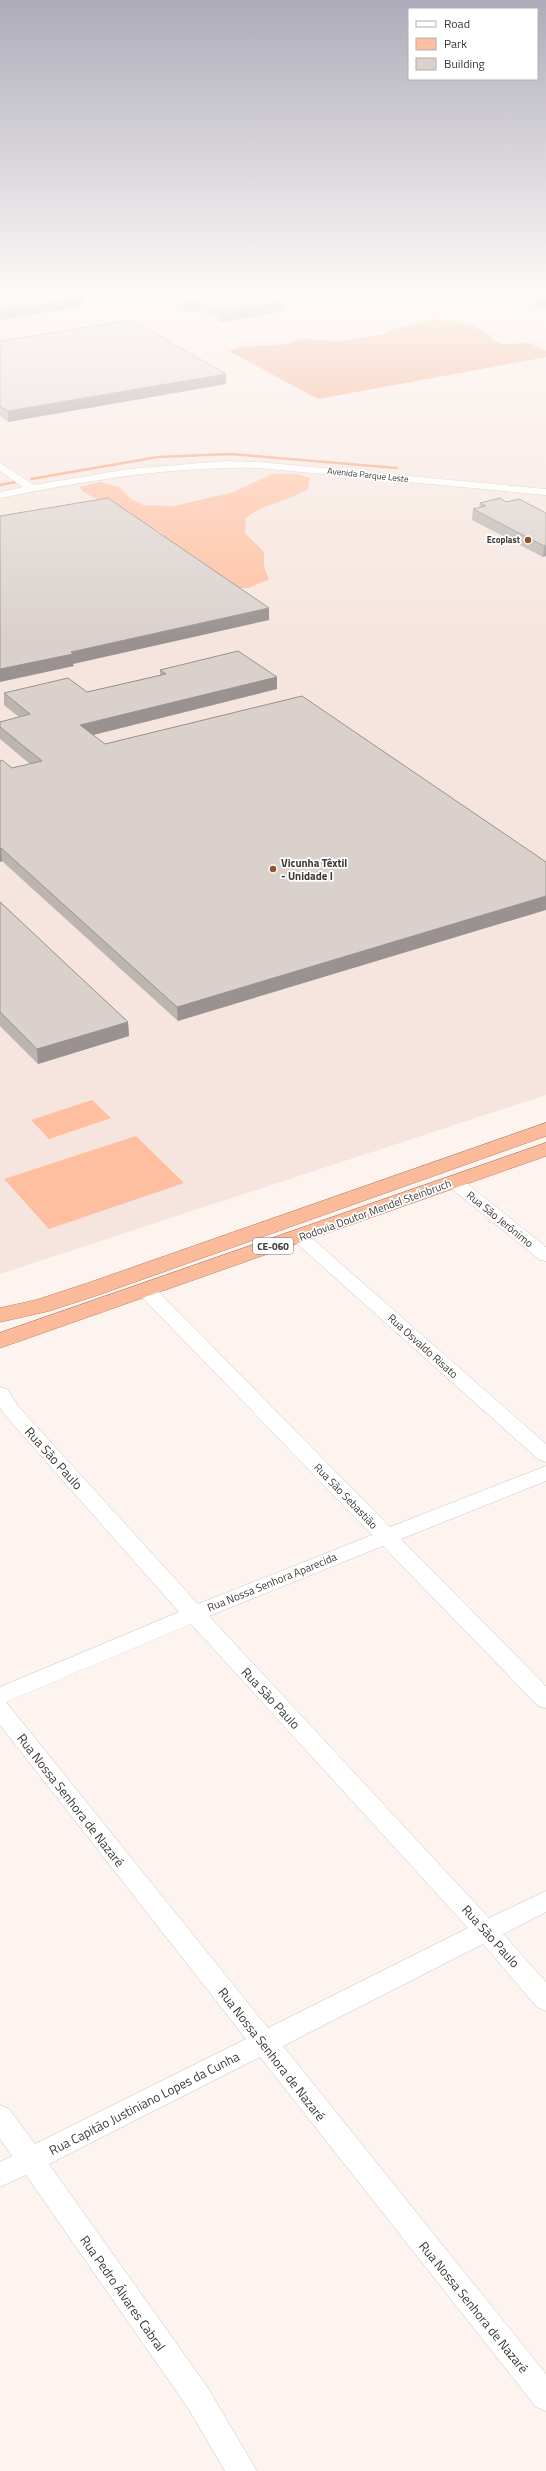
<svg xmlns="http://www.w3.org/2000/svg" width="546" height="2471" viewBox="0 0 546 2471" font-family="'Titillium Web',sans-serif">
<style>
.built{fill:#f6e5de}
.green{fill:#febfa1}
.forest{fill:#f0996e}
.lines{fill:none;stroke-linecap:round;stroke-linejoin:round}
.stream{stroke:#f59d72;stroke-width:2.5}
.minor-casing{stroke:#cbc2be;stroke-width:1}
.trunk-casing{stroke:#b88267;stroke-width:1}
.minor{fill:#fff;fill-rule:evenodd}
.trunk{fill:#fbba9a;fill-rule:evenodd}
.wall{fill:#bbb4b0}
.shaded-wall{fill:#999290}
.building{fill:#dad1cd;stroke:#999290}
.poi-dot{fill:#97502a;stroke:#fff;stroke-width:1.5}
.labels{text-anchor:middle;stroke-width:3.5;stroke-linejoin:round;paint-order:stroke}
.far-street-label{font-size:9px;fill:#3c3937;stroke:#fff}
.far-poi-label{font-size:9px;font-weight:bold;fill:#3c3937;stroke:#fff;text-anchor:end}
.shield{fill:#fff;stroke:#767473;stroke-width:1}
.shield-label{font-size:10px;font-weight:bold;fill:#3c3937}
.poi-label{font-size:11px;font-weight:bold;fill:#3c3937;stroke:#fff;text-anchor:start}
.street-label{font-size:11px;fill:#3c3937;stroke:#fff}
.near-street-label{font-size:13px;fill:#3c3937;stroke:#fff}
</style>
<rect width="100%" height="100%" fill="#fdf4f0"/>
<path class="built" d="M0,292H546V1095L0,1274Z"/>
<path class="green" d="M272,474H298L310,478L308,489C288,501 263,504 246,518L245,533L264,552V567L269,579L249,588H237L165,538L161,532L143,525L82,491L80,487L100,482L119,487L131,499L143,505L174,506L234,492Z
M92,1100L111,1118L49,1139L31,1120Z
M136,1136L184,1183L49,1229L4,1179Z"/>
<path class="forest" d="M433,319L472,324L490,335L492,340L502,344L530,343L546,351V357L318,399L229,351L242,347L285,344L302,339L340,341L385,334L394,329Z"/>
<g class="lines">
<path class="stream" d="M31,479L158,457L231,454L397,468
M0,485L16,482"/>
<defs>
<path id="minor" d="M226,461L259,462L546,489V495L259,468C171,466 86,481 0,498V492L23,487L0,471V463L34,485L129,469Z
M454,1177L460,1178L546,1247V1261L540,1260L448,1186L445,1182L448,1178Z
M300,1232L306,1233L546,1444V1462L539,1460L294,1241L291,1237L294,1233Z
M147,1285L154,1287L390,1527L546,1466V1481L401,1539L546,1686V1708L538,1706L383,1546L209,1616L489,1918L546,1891V1912L503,1934L546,1982V2011L537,2007L483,1944L283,2046L546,2374V2411L536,2407L260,2057L49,2164L208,2388L257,2471H225L188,2408L26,2175L0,2187V2162L12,2156L0,2139V2105L9,2109L35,2144L246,2039L0,1725V1687L179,1612L4,1414L0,1408V1387L7,1389L18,1406L198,1604L372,1535L140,1295L138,1291L140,1287ZM191,1624L468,1928L268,2028L6,1702Z"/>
<path id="trunk" d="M546,1123V1136L101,1294L49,1311L0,1322V1308L36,1300L85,1284Z
M546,1143V1156L0,1348V1333Z"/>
</defs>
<use href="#minor" class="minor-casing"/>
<use href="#trunk" class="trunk-casing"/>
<use href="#minor" class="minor"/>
<use href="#trunk" class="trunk"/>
</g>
<path class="wall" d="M149,292H265L284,301V311L221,322L200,310L187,312Z
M493,292H546V307L533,310Z
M0,341L226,374V384L8,422L0,416Z
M506,502L546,513V556L543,557L472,520L473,509L479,508L480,503Z
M160,670L277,677V689L93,735L105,744L302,696L178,1021L2,861L0,862V761L12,768L30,764L0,739V722L19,717L4,705V693L87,692L160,675Z
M0,902L128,1022L129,1036L38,1064L0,1026Z"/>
<path class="shaded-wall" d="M84,297L85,306L0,320V310Z
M546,298V307L533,310L534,300Z
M199,301L200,310L187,312V303Z
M284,301V311L221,322V312Z
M226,374V384L8,422V411Z
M546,545V556L543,557L544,546Z
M269,608V620L73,664L74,666L0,682V669L71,652Z
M277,677V689L81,738L80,725Z
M0,848H1L2,861L0,862Z
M546,896V910L178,1021L177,1007Z
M128,1022L129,1036L38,1064L37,1049Z"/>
<path class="building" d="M0,292H75L84,297L0,310Z
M166,292H265L284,301L221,312L199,301L187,303Z
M515,292H546V298L534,300Z
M132,320L226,374L8,411L0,406V341Z
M108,498L269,608L71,652L73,654L0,669V516Z
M500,498L506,502L519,499L546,513V545L544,546L473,509L486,506L480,503Z
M238,651L277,677L80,725L105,744L302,696L546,862V896L177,1007L1,848H0V761L2,760L12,768L42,761L0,727V722L30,714L4,693L68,678L87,692L166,674L160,670Z
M0,902L128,1022L37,1049L0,1012Z"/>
<linearGradient id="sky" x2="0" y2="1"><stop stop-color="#adabb9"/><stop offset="0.46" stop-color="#fefaf8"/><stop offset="1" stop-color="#fefaf8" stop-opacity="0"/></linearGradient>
<rect width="546" height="638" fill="url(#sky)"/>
<g class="poi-dot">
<circle cx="528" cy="540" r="4"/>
<circle cx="273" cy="869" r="4"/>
</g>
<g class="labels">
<g class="far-street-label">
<text transform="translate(368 475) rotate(6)" y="3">Avenida Parque Leste</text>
</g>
<g class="far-poi-label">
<text x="520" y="543">Ecoplast</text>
</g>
<rect class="shield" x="253" y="1238" width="40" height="16" rx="3"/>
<g class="shield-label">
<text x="273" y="1250">CE-060</text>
</g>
<g class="poi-label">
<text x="281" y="867">Vicunha Têxtil<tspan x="281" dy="13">- Unidade I</tspan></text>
</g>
<g class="street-label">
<text transform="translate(375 1210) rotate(-20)" y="4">Rodovia Doutor Mendel Steinbruch</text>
<text transform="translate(500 1219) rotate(39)" y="4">Rua São Jerônimo</text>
<text transform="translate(423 1346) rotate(42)" y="4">Rua Osvaldo Risato</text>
<text transform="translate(346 1496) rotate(46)" y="4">Rua São Sebastião</text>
<text transform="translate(272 1582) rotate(-22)" y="4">Rua Nossa Senhora Aparecida</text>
</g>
<g class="near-street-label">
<text transform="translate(54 1458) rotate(48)" y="5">Rua São Paulo</text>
<text transform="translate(271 1698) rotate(47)" y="5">Rua São Paulo</text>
<text transform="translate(71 1800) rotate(52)" y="5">Rua Nossa Senhora de Nazaré</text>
<text transform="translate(491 1936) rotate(48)" y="5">Rua São Paulo</text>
<text transform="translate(272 2054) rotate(52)" y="5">Rua Nossa Senhora de Nazaré</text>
<text transform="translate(144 2103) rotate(-27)" y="5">Rua Capitão Justiniano Lopes da Cunha</text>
<text transform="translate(123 2293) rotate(55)" y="5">Rua Pedro Álvares Cabral</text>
<text transform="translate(474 2307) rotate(51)" y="5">Rua Nossa Senhora de Nazaré</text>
</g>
</g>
<rect x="408" y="8" width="130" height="72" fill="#ffffff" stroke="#b1b0af"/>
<rect x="416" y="21" width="20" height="6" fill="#ffffff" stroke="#b1b0af"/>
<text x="444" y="28" font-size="12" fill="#3c3937">Road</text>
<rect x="416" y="38" width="20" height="12" fill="#febfa1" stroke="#b1b0af"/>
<text x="444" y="48" font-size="12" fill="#3c3937">Park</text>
<rect x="416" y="58" width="20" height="12" fill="#dad1cd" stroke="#b1b0af"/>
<text x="444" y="68" font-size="12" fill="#3c3937">Building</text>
</svg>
